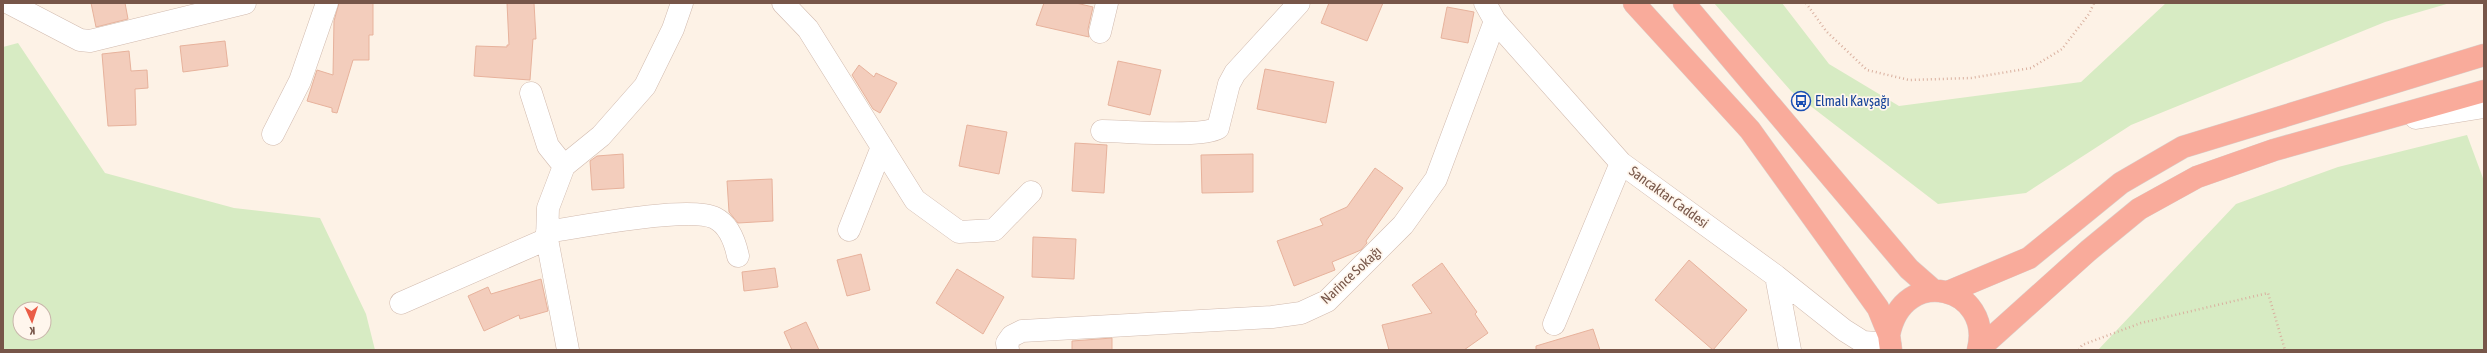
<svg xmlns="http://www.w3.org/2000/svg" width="2487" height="353" viewBox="0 0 2487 353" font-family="'Asap Condensed',sans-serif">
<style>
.green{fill:#d7ebc3;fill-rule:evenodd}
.building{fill:#f3cdbc;stroke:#e7b29c}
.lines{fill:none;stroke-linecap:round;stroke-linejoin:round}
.minor-casing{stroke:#d1baae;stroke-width:23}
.highway-casing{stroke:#d9d0cc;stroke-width:23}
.path{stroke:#d9b09f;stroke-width:2.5;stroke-dasharray:1 3;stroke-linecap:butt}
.minor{stroke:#fff;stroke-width:22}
.highway{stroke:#f9ab9b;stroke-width:22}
.labels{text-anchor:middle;stroke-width:3.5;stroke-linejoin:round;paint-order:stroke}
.transit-label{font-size:14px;fill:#164399;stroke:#fff6ed;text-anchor:start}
.street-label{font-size:14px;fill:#775649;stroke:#fff6ed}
</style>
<rect width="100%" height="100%" fill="#fdf2e6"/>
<path class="green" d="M1714,3H1782L1829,64L1899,106L2081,82L2166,3H2450L2385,22L2131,125L2026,193L1938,204L1791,91Z
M18,43L105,173L234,208L320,218L366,314L375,350H3V47ZM20,309H44V333H20Z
M2467,135L2484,181V350H2098L2236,204L2338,167Z"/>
<path class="building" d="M91,3H125L128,19L96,27Z
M339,3H373V35H369V60H353L337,113L332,112V108L307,101L317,70L333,75L334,21Z
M507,3H534L536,39H533L530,80L474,76L476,46L507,47V45H509Z
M1044,3H1076L1093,7L1088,29L1089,37L1036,25Z
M1329,3H1383L1367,41L1321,23Z
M1447,7L1474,12L1468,43L1441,38Z
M225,41L228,66L183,72L180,46Z
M129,51L131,71L147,70L148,88L135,89L136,125L108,126L102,54Z
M1118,61L1161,70L1150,115L1108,105Z
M859,65L874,77L876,73L897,83L880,113L873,109L852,75Z
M1265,69L1334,82L1326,123L1257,109Z
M967,125L1007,132L999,174L959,166Z
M1075,143L1107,145L1104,193L1072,191Z
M623,154L624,188L592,190L590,161L597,156Z
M1253,154V192L1202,193L1201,155Z
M1375,168L1403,188L1366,241L1367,243L1361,250L1332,262L1335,270L1294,286L1277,241L1323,225L1320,219L1347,207Z
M772,179L773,221L738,223L729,212L727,181Z
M1033,237L1076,239L1074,279L1032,277Z
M861,254L870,290L847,296L837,260Z
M1689,260L1747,310L1713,350L1655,300Z
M1442,263L1477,312L1475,314L1488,333L1464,350H1389L1382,325L1432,313L1412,285Z
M775,268L778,287L744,291L742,272Z
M957,269L1004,297L983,334L936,303Z
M541,279L548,311L520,319L519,315L484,331L468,296L488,287L491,294Z
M806,322L819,350H792L784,332Z
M1593,329L1600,350H1536V346Z
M1112,338V350H1072V341Z"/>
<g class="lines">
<defs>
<path id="minor" d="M9,3L80,40L90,41L245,3
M783,3L808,29L915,200L959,232L994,230L1031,192
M1485,3L1495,21L1621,163L1776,276L1844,330L1863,342L1890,344
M1100,32L1107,3
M531,93L548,146L564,166
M2416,118L2484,107
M1102,131C1126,131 1201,138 1218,128L1229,84L1235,73L1299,3
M273,134L300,81L327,3
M849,230L882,147
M547,232C579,227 689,205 715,218C729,225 735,242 738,256
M1776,276L1790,350
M401,303L547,239
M1554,324L1621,163
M568,350L547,239L548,208L564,166L601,136L645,86L673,29L682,3
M1008,350L1007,343L1012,336L1022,331L1272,317L1301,313L1327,301L1403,225L1436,179L1495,21"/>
<path id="highway" d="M1634,3L1750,130L1878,308L1889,335L1891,350
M1684,3L1909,269L1933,290
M1948,292L2029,258L2121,183L2183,147L2484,55
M1889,335C1903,263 1994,287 1978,350
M1979,349L2088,251L2139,209L2197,177L2274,150L2484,91"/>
</defs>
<use href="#minor" class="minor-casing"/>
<use href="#highway" class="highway-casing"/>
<path class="path" d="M1806,3L1826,31L1867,70L1909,80L1971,78L2031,68L2062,49L2089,14L2094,3
M2079,350L2082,345L2141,323L2268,293L2285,350"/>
<use href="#minor" class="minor"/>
<use href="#highway" class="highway"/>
</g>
<defs>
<symbol id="bus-ring" viewBox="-11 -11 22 22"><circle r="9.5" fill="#fff6ed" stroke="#1a4fb4" stroke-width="1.5"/><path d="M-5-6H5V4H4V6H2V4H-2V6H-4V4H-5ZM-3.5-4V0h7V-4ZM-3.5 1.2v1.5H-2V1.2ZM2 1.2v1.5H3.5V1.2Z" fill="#1a4fb4"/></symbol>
</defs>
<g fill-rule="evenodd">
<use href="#bus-ring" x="1790" y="90" width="22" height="22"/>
</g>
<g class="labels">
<g class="transit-label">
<text x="1815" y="106">Elmalı Kavşağı</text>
</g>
<g class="street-label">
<text transform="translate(1669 197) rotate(36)" y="5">Sancaktar Caddesi</text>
<text transform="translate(1351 275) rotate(-43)" y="5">Narince Sokağı</text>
</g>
</g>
<rect width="2487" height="353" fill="none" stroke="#775649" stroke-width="8"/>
<g transform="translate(32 321) rotate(177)"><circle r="19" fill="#fff6ed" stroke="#c9b6ab"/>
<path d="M0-3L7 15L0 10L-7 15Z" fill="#ea5d47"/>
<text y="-6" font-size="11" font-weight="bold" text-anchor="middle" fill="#775649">K</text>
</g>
</svg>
